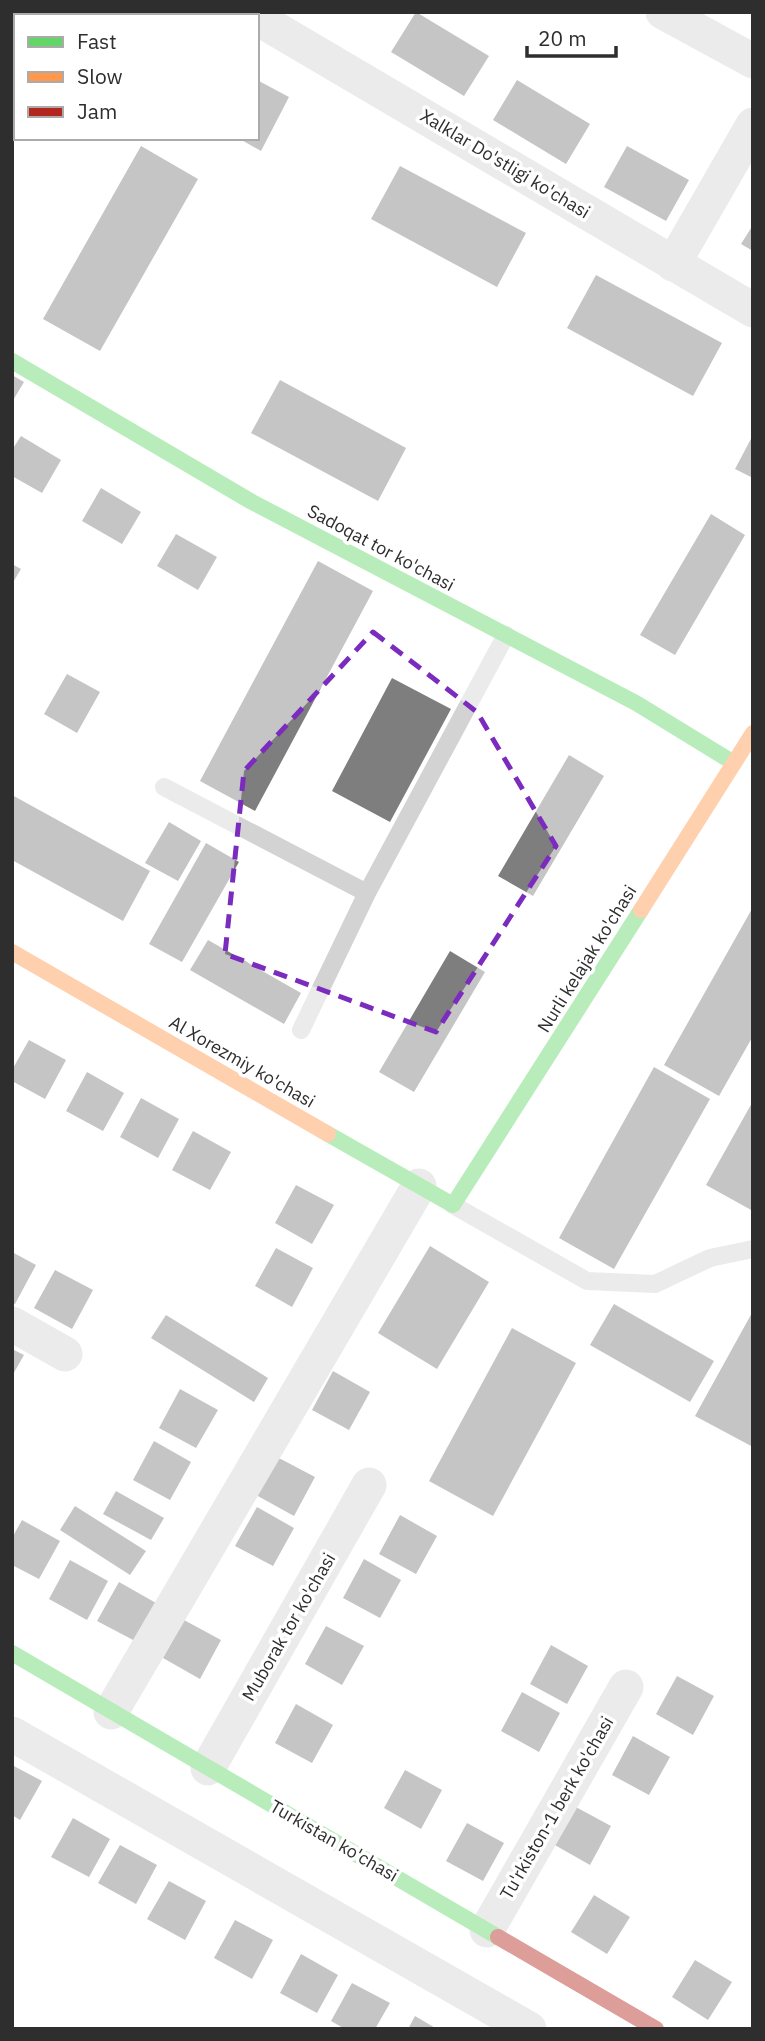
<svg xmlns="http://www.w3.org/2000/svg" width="765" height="2041" viewBox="0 0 765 2041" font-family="'IBM Plex Sans',sans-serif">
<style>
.building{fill:#7e7e7e}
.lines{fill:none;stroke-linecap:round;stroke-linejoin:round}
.lane{stroke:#d3d3d3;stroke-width:18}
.street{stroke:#d3d3d3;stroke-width:35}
.fast{stroke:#63d668;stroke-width:16}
.slow{stroke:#ff974d;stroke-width:16}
.jam{stroke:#b3261e;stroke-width:16}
.marked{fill:none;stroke:#7b2cbf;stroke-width:5;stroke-dasharray:14 9;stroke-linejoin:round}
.labels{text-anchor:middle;stroke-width:7;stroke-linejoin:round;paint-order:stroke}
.street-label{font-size:18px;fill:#2e2e2e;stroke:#fff}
</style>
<rect width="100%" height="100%" fill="#fff"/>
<path class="building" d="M416,12L489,56L464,96L391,52Z
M257,80L289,97L261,151L238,138H257Z
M517,80L590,124L566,164L493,120Z
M141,146L198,179L100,351L43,319Z
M627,146L689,180L666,221L604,187Z
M400,166L526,233L497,287L371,219Z
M753,225V251L741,244Z
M596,275L722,343L693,396L567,328Z
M12,375L24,382L12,402Z
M280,380L406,448L378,501L251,433Z
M753,435V478L735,469Z
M21,436L61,460L42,493L12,476V450Z
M101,488L141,512L122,544L82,521Z
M711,514L745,535L675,655L640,635Z
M176,534L217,557L198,590L157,566Z
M318,561L373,591L255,811L200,781Z
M12,564L21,569L12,584Z
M67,674L100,692L77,733L44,714Z
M392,678L451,709L390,822L332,791Z
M569,755L604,776L533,896L498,876Z
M12,795L150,871L123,921L12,860Z
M169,822L201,841L178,881L145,863Z
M206,843L239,862L182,962L149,944Z
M753,907V1036L719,1096L664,1065Z
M208,940L301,993L284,1024L190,970Z
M450,951L485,972L414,1092L379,1072Z
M29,1040L66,1060L45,1099L12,1081V1070Z
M654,1067L710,1099L614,1269L559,1238Z
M87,1072L124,1093L103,1131L66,1111Z
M141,1098L179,1119L158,1158L120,1137Z
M753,1101V1211L706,1185Z
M193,1131L231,1152L210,1190L172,1170Z
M296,1185L334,1205L312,1244L275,1223Z
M430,1246L489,1282L437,1369L378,1333Z
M276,1248L313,1268L292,1307L255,1286Z
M12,1252L36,1265L15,1304L12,1303Z
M55,1270L93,1290L72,1329L34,1308Z
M614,1304L714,1361L690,1402L590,1345Z
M753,1311V1447L695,1416Z
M166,1315L268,1378L254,1402L151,1338Z
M512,1328L576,1363L493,1516L429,1481Z
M12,1349L24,1355L12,1376Z
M333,1371L370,1392L349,1430L312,1410Z
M180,1389L218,1410L196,1448L159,1428Z
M154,1441L191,1462L170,1500L133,1480Z
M277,1457L315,1477L294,1516L256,1495Z
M116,1491L164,1518L151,1540L103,1514Z
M75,1506L146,1551L130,1575L60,1530Z
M257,1507L294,1528L273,1566L235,1546Z
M400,1515L437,1536L416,1574L379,1554Z
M22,1520L60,1541L39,1579L12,1565V1538Z
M364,1559L401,1580L380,1618L343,1598Z
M70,1560L108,1581L87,1620L49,1599Z
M119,1582L156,1603L135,1641L97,1621Z
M184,1620L221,1640L200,1679L163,1658Z
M326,1626L364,1646L342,1685L305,1664Z
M551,1645L588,1666L567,1704L530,1684Z
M677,1676L714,1696L693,1735L656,1714Z
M522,1692L560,1713L539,1752L501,1731Z
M296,1704L333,1725L312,1763L275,1743Z
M633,1736L670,1757L649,1795L612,1775Z
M12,1765L42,1781L20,1820L12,1815Z
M405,1770L442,1790L421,1829L384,1808Z
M574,1806L611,1826L590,1865L553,1844Z
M73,1818L110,1839L89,1877L51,1857Z
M467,1823L504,1843L483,1881L446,1861Z
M120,1845L157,1865L136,1904L98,1883Z
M169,1881L206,1901L185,1940L147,1919Z
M594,1895L630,1917L607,1954L571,1932Z
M235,1920L273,1940L252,1979L214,1958Z
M301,1954L338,1975L317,2013L280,1993Z
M695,1960L732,1982L708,2020L672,1997Z
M352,1983L390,2003L375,2029H345L331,2021Z
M415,2016L437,2029H408Z"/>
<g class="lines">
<path class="lane" d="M164,787L367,893
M301,1030L367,893L506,635
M453,1205L587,1281L655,1284L710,1258L753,1249"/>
<path class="street" d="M663,12L753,61
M47,16L49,12
M257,18L753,310
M12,76L16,70
M673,264L753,125
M12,1324L65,1354
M111,1712L419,1186
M12,1734L529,2029
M208,1768L369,1485
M487,1930L626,1687"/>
<path class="fast" d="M12,361L252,502L636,703L734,763
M328,1134L453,1205L641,910
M12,1653L498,1937"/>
<path class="slow" d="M641,910L753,733
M12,952L328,1134"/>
<path class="jam" d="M498,1937L656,2029"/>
</g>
<path d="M0 0H765V2041H0ZM373,632L477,712L556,846L436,1032L225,954L244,771Z" fill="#fff" fill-opacity=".55" fill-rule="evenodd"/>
<path class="marked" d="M373,632L477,712L556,846L436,1032L225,954L244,771Z"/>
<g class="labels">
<g class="street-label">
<text transform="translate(505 164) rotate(31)" y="6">Xalklar Do'stligi ko'chasi</text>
<text transform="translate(381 548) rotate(28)" y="6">Sadoqat tor ko'chasi</text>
<text transform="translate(587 959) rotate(-58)" y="6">Nurli kelajak ko'chasi</text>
<text transform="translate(242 1062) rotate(30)" y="6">Al Xorezmiy ko'chasi</text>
<text transform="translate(289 1627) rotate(-60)" y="6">Muborak tor ko'chasi</text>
<text transform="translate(557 1808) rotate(-60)" y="6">Tu'rkiston-1 berk ko'chasi</text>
<text transform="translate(334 1841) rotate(30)" y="6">Turkistan ko'chasi</text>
</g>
</g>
<rect width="765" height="2041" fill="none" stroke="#2e2e2e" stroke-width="28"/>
<rect x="14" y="14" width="245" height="126" fill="#ffffff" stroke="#ababab" stroke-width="2"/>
<rect x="28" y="37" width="35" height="10" fill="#63d668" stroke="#ababab" stroke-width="2"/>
<text x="77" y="49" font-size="21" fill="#2e2e2e">Fast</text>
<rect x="28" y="72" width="35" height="10" fill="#ff974d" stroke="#ababab" stroke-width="2"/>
<text x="77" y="84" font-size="21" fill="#2e2e2e">Slow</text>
<rect x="28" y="107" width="35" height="10" fill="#b3261e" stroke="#ababab" stroke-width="2"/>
<text x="77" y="119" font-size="21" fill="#2e2e2e">Jam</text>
<path d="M527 46v10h89v-10" fill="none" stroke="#2e2e2e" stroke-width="3.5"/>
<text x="538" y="46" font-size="21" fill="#2e2e2e" stroke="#ffffff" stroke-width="5" paint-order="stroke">20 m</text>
</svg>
